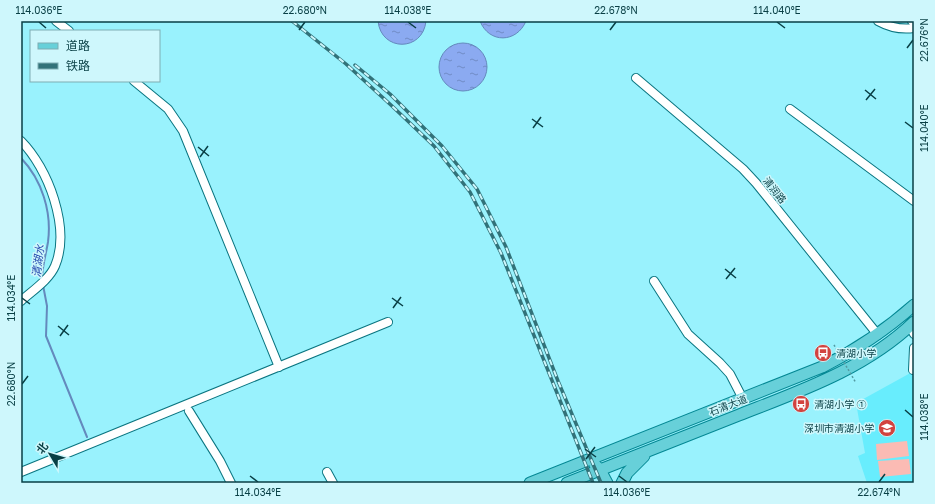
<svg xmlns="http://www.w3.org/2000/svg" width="935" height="504" viewBox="0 0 935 504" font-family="'Golos Text','Noto Sans SC',sans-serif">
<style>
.built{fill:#68edfd}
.green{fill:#fbbbb4}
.water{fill:url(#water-ripples);stroke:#648abd}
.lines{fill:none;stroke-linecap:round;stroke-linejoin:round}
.stream{stroke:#648abd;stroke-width:2}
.minor-casing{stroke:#0a7580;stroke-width:10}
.major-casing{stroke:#048894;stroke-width:13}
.minor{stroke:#fff;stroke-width:8}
.major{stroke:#67d0d9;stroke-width:11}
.rail-casing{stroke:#327279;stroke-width:3.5}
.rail{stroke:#cef7fc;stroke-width:2;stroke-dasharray:6;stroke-linecap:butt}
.path-bridge{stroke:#529aa2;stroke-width:1.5;stroke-dasharray:2 2;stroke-linecap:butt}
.ticks{fill:none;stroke:#093f45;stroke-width:1.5}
.labels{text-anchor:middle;stroke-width:3;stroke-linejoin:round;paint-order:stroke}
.street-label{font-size:10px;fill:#093f45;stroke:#cef7fc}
.poi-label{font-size:10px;fill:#093f45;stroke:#cef7fc;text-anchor:start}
.water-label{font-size:11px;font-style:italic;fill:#2a4cb0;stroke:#cef7fc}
.neatline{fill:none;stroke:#093f45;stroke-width:1.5}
.ticks-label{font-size:10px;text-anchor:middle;fill:#093f45}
</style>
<defs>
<pattern id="water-ripples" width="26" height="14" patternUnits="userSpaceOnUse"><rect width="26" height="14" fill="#8baaf1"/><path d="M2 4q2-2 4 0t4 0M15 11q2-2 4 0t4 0" fill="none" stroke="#708cc5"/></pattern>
</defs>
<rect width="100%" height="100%" fill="#99f2fd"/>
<path class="built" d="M914,371V483H867L858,456L865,453L856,403Z"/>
<path class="green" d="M907,441L909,456L877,460L876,444Z
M909,459L911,474L880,477L878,461Z"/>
<path class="water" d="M378,21H426C423,52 381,52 378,21Z
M480,21H526C517,43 489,44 480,21Z
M439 67a24 24 0 1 1 48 0a24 24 0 1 1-48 0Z"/>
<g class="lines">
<path class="stream" d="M21,158C42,180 52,212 48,242C46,254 42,267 42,279
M43,285L47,306L46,336L87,437"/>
<defs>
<path id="minor" d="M56,21L69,31
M878,21C889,27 901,30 914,28
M912,21L914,23
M636,78L743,169L756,183L878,335
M134,81L168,109L183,131L279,367
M790,109L914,201
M21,141C48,168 71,228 55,266C49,280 32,291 21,301
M654,281L688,334L720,363L730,374L743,399
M910,326L914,334
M913,370L914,348
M189,411L220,461L231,483
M21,472L388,322
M327,472L333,483"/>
<path id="major" d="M595,465L600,470L607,483
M530,483L822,367C856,350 886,330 914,305
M567,483C624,461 681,438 739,415C800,391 865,369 914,322
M622,483L627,473L644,456"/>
</defs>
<use href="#minor" class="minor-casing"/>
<use href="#major" class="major-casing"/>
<use href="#minor" class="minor"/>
<use href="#major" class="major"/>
<defs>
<path id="rail" d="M292,21L346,64L392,106L434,146L470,192L501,253L593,483
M355,65L390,94L442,146L477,189L506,247L558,381L601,483"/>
</defs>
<use href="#rail" class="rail-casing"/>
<use href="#rail" class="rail"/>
<path class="path-bridge" d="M834,345L856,383"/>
</g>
<path class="ticks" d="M39,22L46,28M408,22L416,28M777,22L785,28M299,30L305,22M610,30L616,22M907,48L913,40M865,90L876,99M866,100L875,89M532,119L543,127M905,122L913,128M533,128L541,117M198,147L209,156M200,157L208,146M725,269L736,278M726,279L735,268M22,298L30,304M392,298L403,306M393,308L401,297M58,326L69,335M60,336L68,325M22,384L28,376M905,410L913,417M585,449L596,457M586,459L595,447M250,476L258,482M619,476L627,482M879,482L885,474"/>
<defs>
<symbol id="bus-disc" viewBox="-11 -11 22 22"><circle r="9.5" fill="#d2433f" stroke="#cef7fc"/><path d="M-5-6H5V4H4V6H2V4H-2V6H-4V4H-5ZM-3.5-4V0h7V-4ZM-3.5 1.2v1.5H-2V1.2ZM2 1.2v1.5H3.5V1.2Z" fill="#fff"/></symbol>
<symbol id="school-disc" viewBox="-11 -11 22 22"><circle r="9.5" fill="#d2433f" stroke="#cef7fc"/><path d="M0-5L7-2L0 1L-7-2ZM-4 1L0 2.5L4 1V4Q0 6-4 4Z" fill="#fff"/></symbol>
</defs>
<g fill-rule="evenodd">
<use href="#bus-disc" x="813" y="343" width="20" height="20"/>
<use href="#bus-disc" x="791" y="394" width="20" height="20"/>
<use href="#school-disc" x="877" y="418" width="20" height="20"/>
</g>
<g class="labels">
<g class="street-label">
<text transform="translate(775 190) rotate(51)" y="4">清润路</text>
<text transform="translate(728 405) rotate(-21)" y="4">石清大道</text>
</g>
<g class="poi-label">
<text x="836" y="357">清湖小学</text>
<text x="814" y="408">清湖小学 ①</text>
<text x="874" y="432" text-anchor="end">深圳市清湖小学</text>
</g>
<g class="water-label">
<text transform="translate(38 261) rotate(-83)" y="4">清湖水</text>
</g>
</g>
<rect width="935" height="504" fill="none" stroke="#cef7fc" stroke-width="44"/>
<rect x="30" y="30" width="130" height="52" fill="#cef7fc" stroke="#7fadb3"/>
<rect x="38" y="43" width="20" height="6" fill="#67d0d9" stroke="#7fadb3"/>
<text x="66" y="50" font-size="12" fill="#093f45">道路</text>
<rect x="38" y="63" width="20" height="6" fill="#327279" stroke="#7fadb3"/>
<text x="66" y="70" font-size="12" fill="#093f45">铁路</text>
<g transform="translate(50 454) rotate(308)" stroke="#cef7fc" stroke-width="3" paint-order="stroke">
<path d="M0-3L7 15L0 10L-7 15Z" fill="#093f45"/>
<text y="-6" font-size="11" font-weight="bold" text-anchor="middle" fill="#093f45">北</text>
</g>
<rect x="22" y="22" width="891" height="460" class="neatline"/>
<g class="ticks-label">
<text x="39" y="14">114.036°E</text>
<text x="305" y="14">22.680°N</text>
<text x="408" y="14">114.038°E</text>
<text x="616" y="14">22.678°N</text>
<text x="777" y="14">114.040°E</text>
<text transform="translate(924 40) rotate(-90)" y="4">22.676°N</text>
<text transform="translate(924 128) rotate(-90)" y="4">114.040°E</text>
<text transform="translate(11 298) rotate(-90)" y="4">114.034°E</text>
<text transform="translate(11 384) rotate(-90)" y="4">22.680°N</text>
<text transform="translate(924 417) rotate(-90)" y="4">114.038°E</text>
<text x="258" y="496">114.034°E</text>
<text x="627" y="496">114.036°E</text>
<text x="879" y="496">22.674°N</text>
</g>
</svg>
